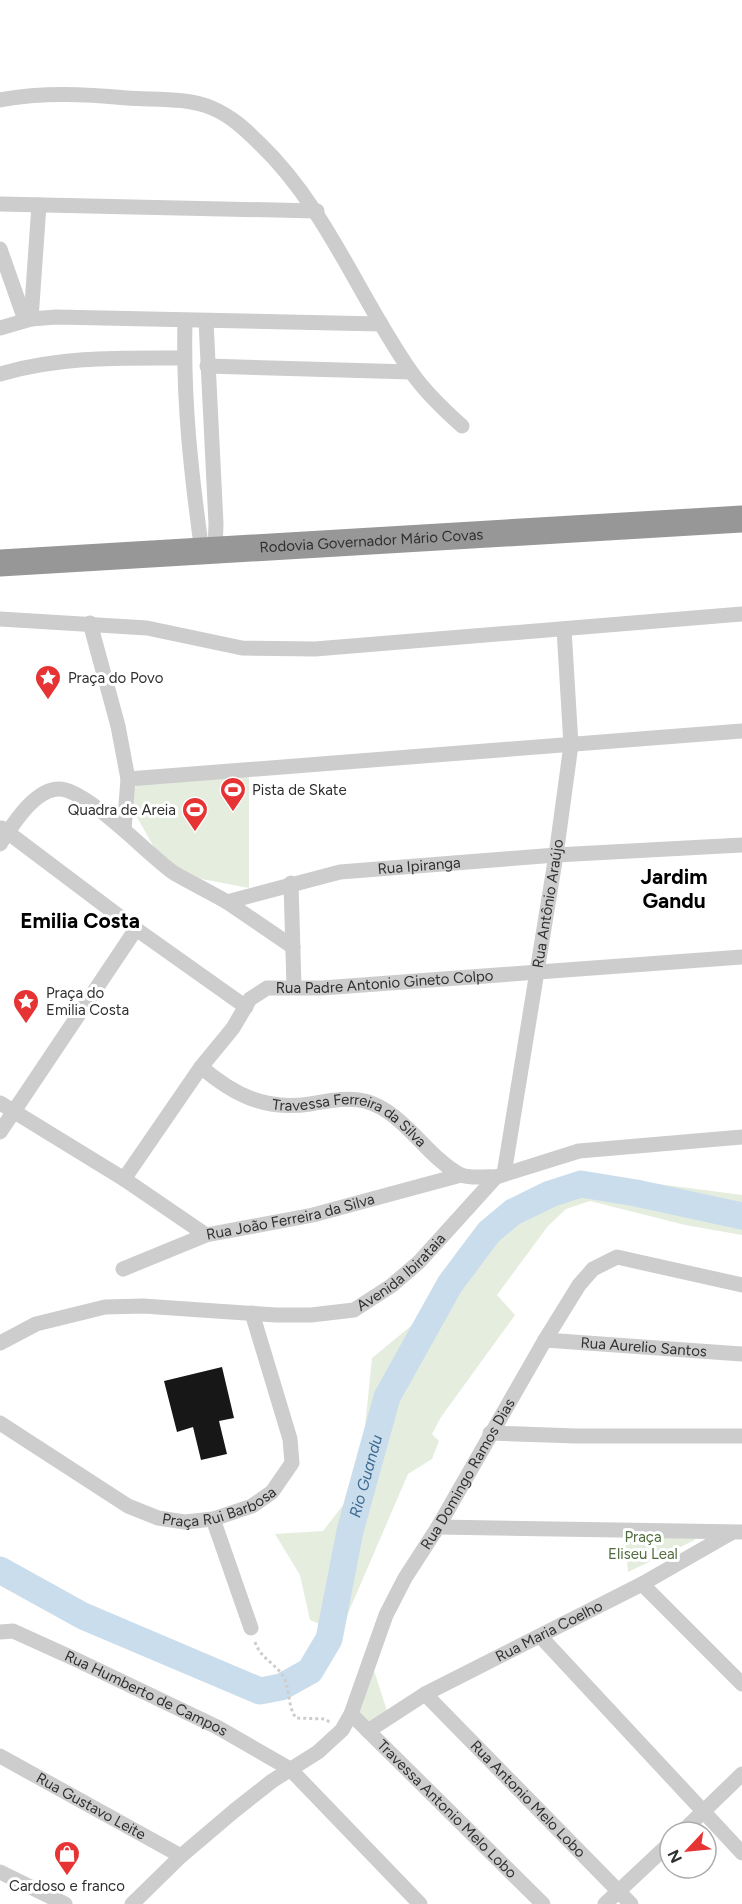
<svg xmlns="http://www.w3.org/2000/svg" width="742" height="1904" viewBox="0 0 742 1904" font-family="Figtree,sans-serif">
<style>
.green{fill:#e5edde}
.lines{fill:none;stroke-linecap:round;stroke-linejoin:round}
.river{stroke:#caddec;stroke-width:27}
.building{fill:#171717}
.path{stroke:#cdcdcd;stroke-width:3;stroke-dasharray:3 3;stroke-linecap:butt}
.street{stroke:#cdcdcd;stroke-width:15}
.highway{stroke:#979797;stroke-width:27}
.labels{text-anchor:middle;stroke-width:6;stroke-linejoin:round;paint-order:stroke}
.street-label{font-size:15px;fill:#303030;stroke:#fff}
.poi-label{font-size:15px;fill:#303030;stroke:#fff;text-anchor:start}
.park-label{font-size:15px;fill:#4f6c3d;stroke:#fff}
.water-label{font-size:16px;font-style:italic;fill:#3d6b93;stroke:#fff}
.district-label{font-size:21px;font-weight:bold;fill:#000;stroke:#fff}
</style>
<rect width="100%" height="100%" fill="#fff"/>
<path class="green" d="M249,773V888L186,876L160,858L133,810V792L139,779Z
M582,1174L742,1195V1235L685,1225L590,1201L566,1209L548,1226L497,1295L515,1315L441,1417L432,1434L439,1441L432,1459L408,1474L340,1632L310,1620L300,1575L275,1534L323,1531L347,1500L364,1437L372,1358L423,1316L457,1263L491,1219L523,1197Z
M624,1529L694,1533L695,1540L628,1572Z
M370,1658L389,1717L368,1725L357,1720Z"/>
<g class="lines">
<path class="river" id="s1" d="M0,1570L83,1616L260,1691L281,1687L310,1671L329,1639L350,1531L387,1397L450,1284L489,1232L513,1212L550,1194L581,1184L636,1193L742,1216"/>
</g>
<path class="building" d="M222,1367L234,1418L219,1421L227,1454L201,1460L193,1427L177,1432L164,1381Z"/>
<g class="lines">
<path class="path" d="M255,1642C261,1660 279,1665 285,1680C290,1693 288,1707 296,1718L325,1719L331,1723"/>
<g class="street">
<path d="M0,100C42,92 85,94 127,98C154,100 187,97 212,108C231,116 245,129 259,143C327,208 359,298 412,373C426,393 444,410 462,426"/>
<path d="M0,204L317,211"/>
<path d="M0,249L25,320"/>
<path d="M31,319L39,205"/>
<path d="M185,321C183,402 191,472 202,552"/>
<path d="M206,321L216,524L215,551"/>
<path d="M0,328L31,319L56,317L381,324"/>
<path d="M207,366L411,372"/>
<path d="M0,374C61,356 121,358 184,358"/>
<path d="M0,619L147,628L242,648L315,649L742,614"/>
<path d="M90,623L118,726L128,779L124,830"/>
<path d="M128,779L742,731"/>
<path d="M2,828L136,929L246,1007"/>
<path id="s2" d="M0,844C12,826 34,789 59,789C87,789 149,856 174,873C191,883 210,892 227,902L340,872L556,855L742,845"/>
<path d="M291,883L294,987"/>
<path d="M227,902L293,947"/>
<path id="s3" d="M201,1067C234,1095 266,1111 310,1104C329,1101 346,1097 365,1101C403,1111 426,1156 459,1174C468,1179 486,1176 496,1177"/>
<path d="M0,1103L124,1179L206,1235"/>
<path d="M0,1132L136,929"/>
<path id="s4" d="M504,1174L556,855L571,745L564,629"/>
<path id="s5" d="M124,1179L201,1067L233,1028L250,999L267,988H322L742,957"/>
<path id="s6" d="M123,1269L206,1235L313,1215L461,1175"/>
<path id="s7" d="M545,1340L742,1354"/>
<path id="s8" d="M0,1343L36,1324L105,1307L143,1306L276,1315H311L354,1310L391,1286L419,1262L496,1177L579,1151L742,1137"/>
<path id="s9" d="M0,1423L128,1506L158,1518L185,1522L213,1519L252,1506L272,1492L292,1463L290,1439L252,1313"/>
<path d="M490,1433L576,1436H742"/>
<path d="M213,1519L251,1628"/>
<path d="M438,1527L742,1532"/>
<path d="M642,1584L742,1684"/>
<path id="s10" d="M0,1632L13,1631L77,1660L217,1727L290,1769L420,1904"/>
<path d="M540,1636L742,1853"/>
<path id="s11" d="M425,1694L631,1904"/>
<path id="s12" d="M351,1714L543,1904"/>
<path id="s13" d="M368,1731L425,1694L642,1584L731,1533"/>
<path id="s14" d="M0,1756L181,1856"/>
<path d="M682,1832L742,1774"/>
<path d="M0,1872L65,1904"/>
<path id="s15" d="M132,1904L181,1856L234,1811L272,1781L318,1752L342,1730L351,1714L386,1615L405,1578L438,1527L545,1340L579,1285L593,1269L617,1257L742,1285"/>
<path d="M605,1904L670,1843"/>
</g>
<path class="highway" id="s16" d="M0,563L742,519"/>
</g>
<defs>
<symbol id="sight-pin" viewBox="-11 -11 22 30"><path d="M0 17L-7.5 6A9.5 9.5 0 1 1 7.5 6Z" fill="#e63333" stroke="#fff"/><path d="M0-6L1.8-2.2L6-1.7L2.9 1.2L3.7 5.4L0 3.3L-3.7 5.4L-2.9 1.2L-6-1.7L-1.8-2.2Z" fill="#fff"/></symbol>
<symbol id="stadium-pin" viewBox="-11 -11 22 30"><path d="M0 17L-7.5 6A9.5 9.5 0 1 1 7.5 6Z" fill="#e63333" stroke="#fff"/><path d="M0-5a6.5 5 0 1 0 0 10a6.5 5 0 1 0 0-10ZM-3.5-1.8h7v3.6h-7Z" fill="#fff"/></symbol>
<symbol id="shop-pin" viewBox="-11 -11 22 30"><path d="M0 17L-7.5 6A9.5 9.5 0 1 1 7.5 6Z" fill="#e63333" stroke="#fff"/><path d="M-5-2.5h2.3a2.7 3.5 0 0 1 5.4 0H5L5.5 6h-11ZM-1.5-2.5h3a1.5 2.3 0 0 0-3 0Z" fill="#fff"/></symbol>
</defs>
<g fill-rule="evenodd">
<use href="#sight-pin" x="33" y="663" width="30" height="40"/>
<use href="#stadium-pin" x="218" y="775" width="30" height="40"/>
<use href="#stadium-pin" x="180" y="795" width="30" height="40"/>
<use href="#sight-pin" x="11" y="987" width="30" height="40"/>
<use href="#shop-pin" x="52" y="1839" width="30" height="40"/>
</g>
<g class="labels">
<g class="street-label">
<text dy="5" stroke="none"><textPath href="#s16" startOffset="372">Rodovia Governador Mário Covas</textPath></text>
<text dy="5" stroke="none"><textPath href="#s2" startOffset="484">Rua Ipiranga</textPath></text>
<text dy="5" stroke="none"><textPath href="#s4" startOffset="274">Rua Antônio Araújo</textPath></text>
<text dy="5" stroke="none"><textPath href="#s5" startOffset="358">Rua Padre Antonio Gineto Colpo</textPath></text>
<text dy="5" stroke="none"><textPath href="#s3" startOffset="165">Travessa Ferreira da Silva</textPath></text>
<text dy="5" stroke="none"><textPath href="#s6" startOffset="176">Rua João Ferreira da Silva</textPath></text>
<text dy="5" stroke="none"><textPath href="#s8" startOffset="422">Avenida Ibirataia</textPath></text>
<text dy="5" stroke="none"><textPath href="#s7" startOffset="99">Rua Aurelio Santos</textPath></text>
<text dy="5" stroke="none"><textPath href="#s15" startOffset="560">Rua Domingo Ramos Dias</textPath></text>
<text dy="5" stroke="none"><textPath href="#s9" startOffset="249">Praça Rui Barbosa</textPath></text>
<text dy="5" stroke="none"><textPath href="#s13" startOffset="207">Rua Maria Coelho</textPath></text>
<text dy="5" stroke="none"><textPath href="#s10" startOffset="160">Rua Humberto de Campos</textPath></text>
<text dy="5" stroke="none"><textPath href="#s11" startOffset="147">Rua Antonio Melo Lobo</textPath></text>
<text dy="5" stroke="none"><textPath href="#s14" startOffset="104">Rua Gustavo Leite</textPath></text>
<text dy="5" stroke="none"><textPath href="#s12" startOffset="135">Travessa Antonio Melo Lobo</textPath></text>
</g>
<g class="poi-label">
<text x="68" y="683">Praça do Povo</text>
<text x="252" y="795">Pista de Skate</text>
<text x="176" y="815" text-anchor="end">Quadra de Areia</text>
<text x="46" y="998">Praça do<tspan x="46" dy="17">Emilia Costa</tspan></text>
<text x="67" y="1891" text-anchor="middle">Cardoso e franco</text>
</g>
<g class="park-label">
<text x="643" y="1542">Praça<tspan x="643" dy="17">Eliseu Leal</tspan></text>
</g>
<g class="water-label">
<text dy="6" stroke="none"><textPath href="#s1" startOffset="546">Rio Guandu</textPath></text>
</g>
<g class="district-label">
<text x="674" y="884">Jardim<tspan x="674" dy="24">Gandu</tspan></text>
<text x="80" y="928">Emilia Costa</text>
</g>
</g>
<g transform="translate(688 1850) rotate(244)"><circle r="28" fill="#ffffff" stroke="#acacac" stroke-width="1.5"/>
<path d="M0-4.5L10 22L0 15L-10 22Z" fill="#e63333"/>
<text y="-9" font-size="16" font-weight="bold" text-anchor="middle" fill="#303030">N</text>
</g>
</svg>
